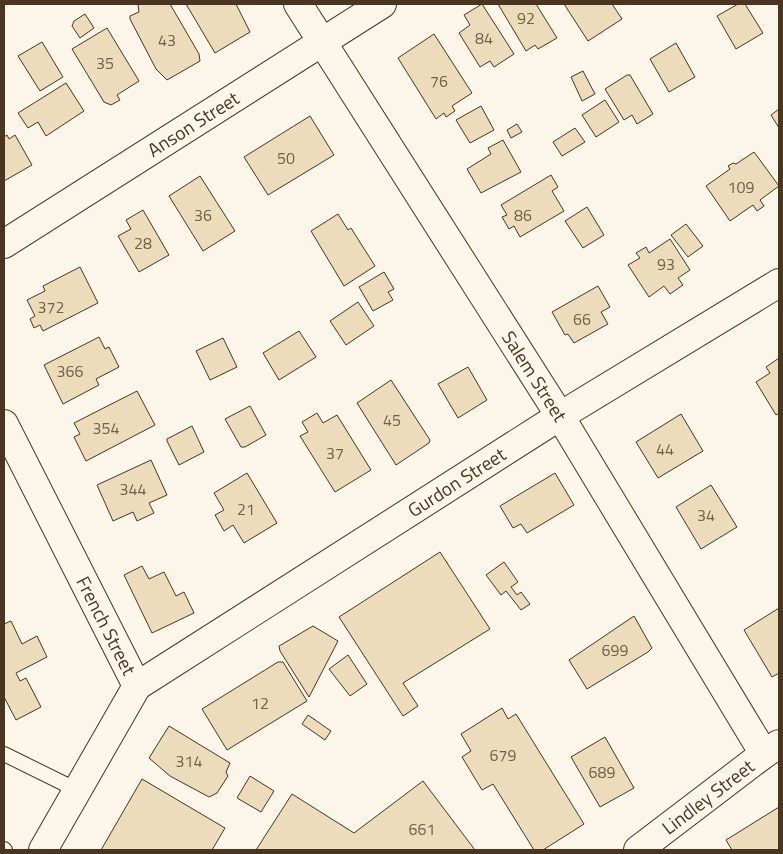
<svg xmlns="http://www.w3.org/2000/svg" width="783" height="854" viewBox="0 0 783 854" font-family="'Titillium Web',sans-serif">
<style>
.building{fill:#ecdcbc;stroke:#4a3520}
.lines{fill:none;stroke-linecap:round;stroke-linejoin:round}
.service-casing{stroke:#4a3520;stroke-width:16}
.minor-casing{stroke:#4a3520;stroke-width:30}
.secondary-casing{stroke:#4a3520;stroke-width:30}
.service{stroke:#fbf6e9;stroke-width:14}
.minor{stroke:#fbf6e9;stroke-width:28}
.secondary{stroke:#fbf6e9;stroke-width:28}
.labels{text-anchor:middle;stroke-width:4;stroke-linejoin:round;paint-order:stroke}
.number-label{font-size:16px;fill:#725f47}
.street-label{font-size:19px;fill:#4a3520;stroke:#fbf6e9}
</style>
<rect width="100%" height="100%" fill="#fbf6e9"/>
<path class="building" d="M140,4H170L199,54L200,61L167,80L156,69L130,19V16L139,12L138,5Z
M186,4H236L250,32L215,53Z
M482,4L514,54L494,67L490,61L480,67L459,33L470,25L464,15Z
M498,4H536L557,38L538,49L535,45L526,51Z
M564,4H612L622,19L588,41Z
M738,4H745L763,33L736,49L717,16Z
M85,14L94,28L80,38L72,26L74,21Z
M107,28L139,81L117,95L120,100L111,105L104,102L72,49Z
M434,34L472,93L452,106L455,111L446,117L444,113L436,119L398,58Z
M42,42L63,77L40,91L18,56Z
M676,43L695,77L669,92L650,59Z
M583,71L595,94L582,101L571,77Z
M627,75H630L653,114L637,124L632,115L624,120L605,89Z
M66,83L84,111L46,136L38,122L28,128L18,113Z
M605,100L619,122L596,137L582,115Z
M481,106L494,130L470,143L456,120Z
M779,109V128L771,115Z
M310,116L334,155L268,195L244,157Z
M517,124L522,132L511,138L507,130Z
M575,128L585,142L562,156L553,142Z
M7,135L9,139L15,135L32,165L4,181V137Z
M503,140L521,172L481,193L467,169L491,154L488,148Z
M754,152L779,186L760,200L764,206L757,211L753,205L730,221L706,186L730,169L728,166L733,163L736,164Z
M551,175L558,187L552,191L564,211L520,237L514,226L509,229L502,217L507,215L501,205Z
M200,176L235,231L203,251L169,196Z
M587,207L604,235L583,248L565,221Z
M143,210L169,255L139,272L118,236L131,229L126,220Z
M338,214L348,230L351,228L375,266L344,286L311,231Z
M686,224L703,246L688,257L671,235Z
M670,239L690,270L678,278L683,285L670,294L664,286L649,297L628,265L640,258L636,253L646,247L649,253Z
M80,267L98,303L43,331L40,325L34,328L30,319L35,316L27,300L45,291L43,286Z
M384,272L394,289L388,292L393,300L373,311L359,287Z
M598,286L610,307L601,312L608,324L574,343L568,334L565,335L552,312Z
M358,302L374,326L346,345L330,321Z
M299,331L316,357L279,380L263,353Z
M99,337L105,349L109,347L119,367L96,379L99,385L63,404L44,365Z
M223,338L237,367L210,380L196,351Z
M779,358V413L776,415L756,382L770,373L766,367Z
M468,367L487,400L458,418L438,384Z
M391,380L430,440L429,443L396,465L357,403Z
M137,391L155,425L86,461L74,437L80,434L74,423Z
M250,406L266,435L245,447H241L225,419Z
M317,413L323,423L337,415L371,470L335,492L300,436L308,432L302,422Z
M681,414L703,451L658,478L636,442Z
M192,426L204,452L179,465L167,441V439Z
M151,460L167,495L149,503L154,513L137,521L133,512L113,521L97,485Z
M247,473L277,523L244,543L233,525L224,531L215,515L224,510L214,493Z
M555,473L574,505L527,533L521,524L513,528L500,506Z
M711,485L737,527L701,549L676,507Z
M440,552L490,629L403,683L418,706L403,716L339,617Z
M504,562L518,582L511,587L517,595L521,592L530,604L521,610L506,591L501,595L486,575Z
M142,566L149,579L164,572L176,596L184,592L194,613L152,633L124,575Z
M779,608V673L772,677L744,630Z
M634,616L652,648L648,652L587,689L569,660Z
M11,621L22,644L37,636L47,657L16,673L20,681L26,678L41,707L16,720L4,697V624Z
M313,626L338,641L309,697L280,651L279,646Z
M348,655L367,684L350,696L329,669Z
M278,662H283L307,701L227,750L202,709Z
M502,708L508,719L516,714L584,824L543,850H534L493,784L482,790L462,757L471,751L461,734Z
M308,715L331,731L325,740L302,724Z
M169,726L230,763L226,772L228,776L217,793L209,797L170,776L149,758Z
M605,737L634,788L600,807L571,757Z
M250,776L274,791L261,812L237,798Z
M142,779L225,828L212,850H101Z
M423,781L475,850H256L292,794L354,833Z
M779,807V850H732L726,840Z"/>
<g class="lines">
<defs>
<path id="service" d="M4,754L77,790
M4,849L5,850"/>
<g id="minor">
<path id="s1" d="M298,4L560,416L764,754"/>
<path id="s2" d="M4,244L382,4"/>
<path id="s3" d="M4,424L137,686L43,850"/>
<path id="s4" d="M137,686L560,416L779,283"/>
</g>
<g id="secondary">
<path id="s5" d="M638,850L764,754L779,744"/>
</g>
</defs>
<use href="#service" class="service-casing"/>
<use href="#minor" class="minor-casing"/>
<use href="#secondary" class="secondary-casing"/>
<use href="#service" class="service"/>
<use href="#minor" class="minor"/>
<use href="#secondary" class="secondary"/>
</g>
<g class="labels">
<g class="number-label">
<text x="526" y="24">92</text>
<text x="484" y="44">84</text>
<text x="167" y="46">43</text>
<text x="105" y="69">35</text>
<text x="439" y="87">76</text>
<text x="286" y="164">50</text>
<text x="741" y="193">109</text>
<text x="203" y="221">36</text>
<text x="523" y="221">86</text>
<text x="143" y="249">28</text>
<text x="666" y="270">93</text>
<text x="51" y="313">372</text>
<text x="582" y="325">66</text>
<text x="70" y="377">366</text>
<text x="392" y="426">45</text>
<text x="106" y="434">354</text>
<text x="665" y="455">44</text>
<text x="335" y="459">37</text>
<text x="133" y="495">344</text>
<text x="246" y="515">21</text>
<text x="706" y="521">34</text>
<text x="615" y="656">699</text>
<text x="260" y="709">12</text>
<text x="503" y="761">679</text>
<text x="189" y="767">314</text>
<text x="602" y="778">689</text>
<text x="422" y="835">661</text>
</g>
<g class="street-label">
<text dy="7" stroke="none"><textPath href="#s2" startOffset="224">Anson Street</textPath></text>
<text dy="7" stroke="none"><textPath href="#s1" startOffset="441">Salem Street</textPath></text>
<text dy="7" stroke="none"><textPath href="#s4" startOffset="379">Gurdon Street</textPath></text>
<text dy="7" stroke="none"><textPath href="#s3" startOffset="226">French Street</textPath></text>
<text dy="7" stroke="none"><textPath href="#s5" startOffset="88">Lindley Street</textPath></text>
</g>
</g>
<rect width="783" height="854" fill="none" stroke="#4a3520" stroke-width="10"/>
</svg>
